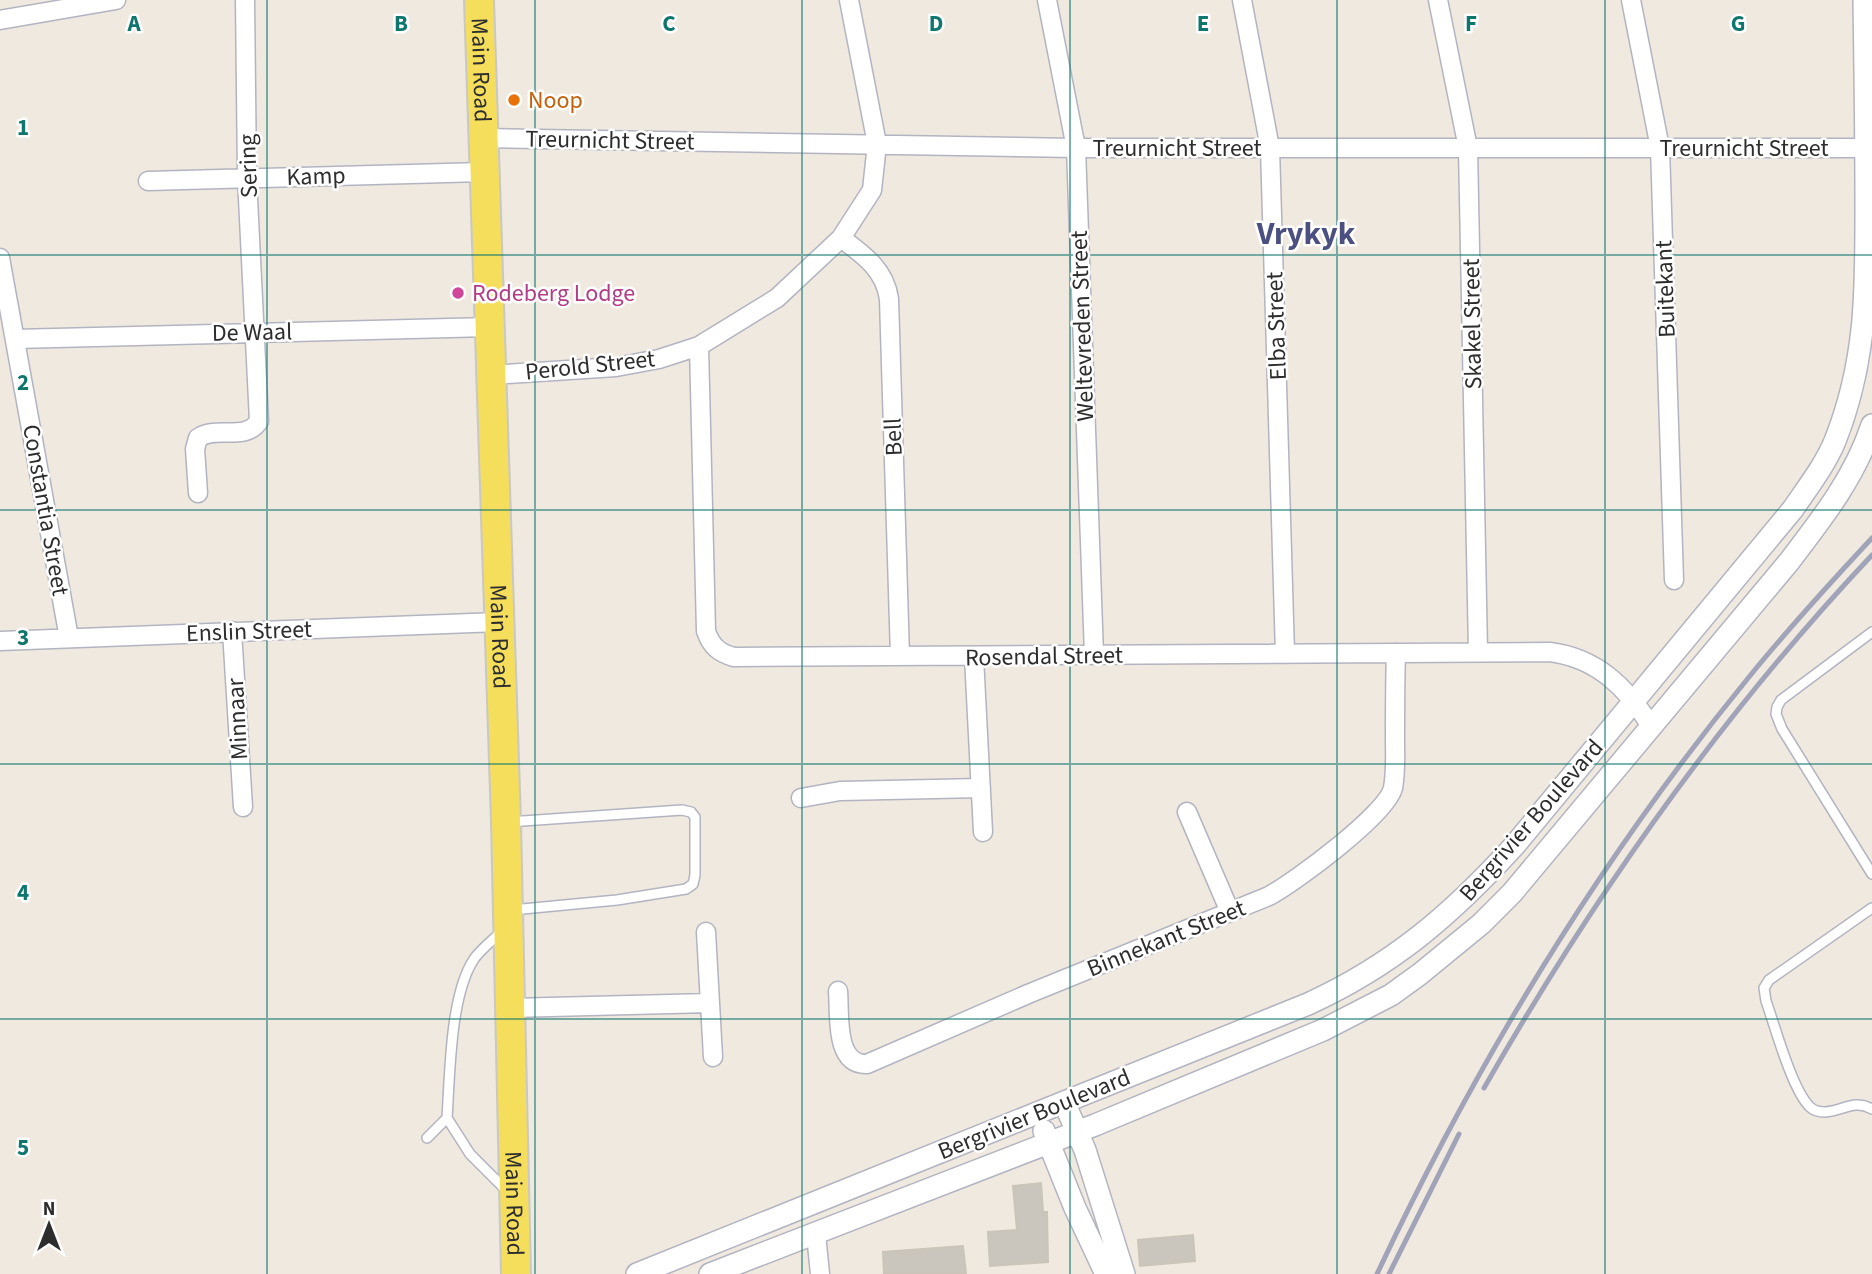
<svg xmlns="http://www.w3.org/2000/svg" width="1872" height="1274" viewBox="0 0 1872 1274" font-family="'Source Sans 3',sans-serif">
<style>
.building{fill:#cac6be;stroke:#cac5b8;stroke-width:2}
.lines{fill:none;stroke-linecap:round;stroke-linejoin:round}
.service-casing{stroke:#b3b4c1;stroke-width:12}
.minor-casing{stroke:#b3b4c1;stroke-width:21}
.tertiary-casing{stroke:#b3b4c1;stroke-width:24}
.primary-casing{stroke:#c8c8c8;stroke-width:32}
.service{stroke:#fff;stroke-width:9}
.minor{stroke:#fff;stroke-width:18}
.tertiary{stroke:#fff;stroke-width:21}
.primary{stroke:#f6de5d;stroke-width:28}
.rail{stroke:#a1a3b8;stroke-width:5}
.grid{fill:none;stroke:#0f766e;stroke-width:2;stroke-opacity:0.55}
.food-dot{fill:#e8710a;stroke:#fff;stroke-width:2.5}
.hotel-dot{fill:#d1479c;stroke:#fff;stroke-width:2.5}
.labels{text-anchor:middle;stroke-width:5;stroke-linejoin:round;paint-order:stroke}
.street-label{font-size:24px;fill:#2d2d2d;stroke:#fff}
.food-label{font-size:24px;fill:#c56008;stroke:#fff;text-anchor:start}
.hotel-label{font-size:24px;fill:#b23c85;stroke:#fff;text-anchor:start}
.district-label{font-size:32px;font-weight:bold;fill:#4b5080;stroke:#fff}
.grid-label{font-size:23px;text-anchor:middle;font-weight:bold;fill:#0f766e;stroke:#fff;stroke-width:5;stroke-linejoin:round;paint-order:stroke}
</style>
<rect width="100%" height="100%" fill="#efe9df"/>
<path class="building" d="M1041,1183L1043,1212H1047L1048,1262L990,1266L988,1232L1017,1230L1013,1186Z
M1193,1235L1195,1261L1140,1266L1138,1240Z
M963,1246L966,1274H884L883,1252Z"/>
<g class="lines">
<defs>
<path id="service" d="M1872,632L1781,700L1777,707L1776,714L1782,729L1872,874
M508,822L682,810L691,812L695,817V875L693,884L686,889L617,900L512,910
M1872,908L1769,980L1764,988L1766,1001C1775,1026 1792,1090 1810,1107C1814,1111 1819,1112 1825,1112C1843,1111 1854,1099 1872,1109
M447,1118L470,1154L508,1192
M427,1138L447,1118C450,1074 450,995 474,959C481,949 493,940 501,932"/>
<path id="minor" d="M1047,0L1076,148L1094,655
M1242,0L1270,148L1285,654
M1438,0L1468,148L1478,651
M1631,0L1660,148L1674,580
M0,20L116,0
M483,138L1076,148H1872
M148,181L483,172
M841,238C864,255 885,270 889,299L900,656
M0,258L69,638
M15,339L489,327
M699,346L706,631C711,646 719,653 734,657L1550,652C1597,658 1626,687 1651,726
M490,375L616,367L659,359L699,346L777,298L841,238L872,190L877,144L849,0
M198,493L195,449L198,438C215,425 246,442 259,421L247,178L245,0
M232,631L243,807
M0,641L499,622
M974,657L983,832
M801,798L840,791L981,788
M1187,812L1230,912
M706,932L713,1057
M838,991C840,1014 834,1065 867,1064L1028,994L1269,896C1295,882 1387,814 1393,788C1396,772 1395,755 1395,739C1395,710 1395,682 1396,653
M510,1008L710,1003
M816,1234L820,1274"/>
<path id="tertiary" d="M1064,1102L1085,1150L1124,1274
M1044,1131L1075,1208L1106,1274
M637,1274L1308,1004C1393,965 1451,915 1514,846L1793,509C1808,487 1825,465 1835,441C1868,358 1866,285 1866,198C1866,132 1865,66 1864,0
M710,1274L1095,1125L1323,1030L1391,995L1420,974L1481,924L1512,893L1788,563C1821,520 1855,477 1872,425"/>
<g id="primary">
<path id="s1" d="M479,0L506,822L516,1274"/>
</g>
</defs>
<use href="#service" class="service-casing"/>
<use href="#minor" class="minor-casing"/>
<use href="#tertiary" class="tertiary-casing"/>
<use href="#primary" class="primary-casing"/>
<use href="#service" class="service"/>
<use href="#minor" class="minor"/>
<use href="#tertiary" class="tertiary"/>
<use href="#primary" class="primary"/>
<path class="rail" d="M1484,1088C1593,897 1721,715 1872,555
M1377,1274C1477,1061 1600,859 1749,677C1788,629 1830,583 1872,538
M1389,1274L1459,1134"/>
</g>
<path class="grid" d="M267,0V1274M535,0V1274M802,0V1274M1070,0V1274M1337,0V1274M1605,0V1274M0,255H1872M0,510H1872M0,764H1872M0,1019H1872"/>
<circle class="food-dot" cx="514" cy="100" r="7"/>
<circle class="hotel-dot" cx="458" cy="293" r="7"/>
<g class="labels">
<g class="street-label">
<text dy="8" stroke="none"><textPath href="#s1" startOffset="70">Main Road</textPath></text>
<text transform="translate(610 140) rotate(1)" y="8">Treurnicht Street</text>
<text x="1177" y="156">Treurnicht Street</text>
<text x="1744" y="156">Treurnicht Street</text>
<text transform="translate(248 166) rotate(-92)" y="8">Sering</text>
<text transform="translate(316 176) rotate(-2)" y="8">Kamp</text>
<text transform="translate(1665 289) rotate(-92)" y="8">Buitekant</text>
<text transform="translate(1472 324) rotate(-91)" y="8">Skakel Street</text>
<text transform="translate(1082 326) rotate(-92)" y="8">Weltevreden Street</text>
<text transform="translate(1276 326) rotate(-92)" y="8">Elba Street</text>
<text transform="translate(252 332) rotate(-1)" y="8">De Waal</text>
<text transform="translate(590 365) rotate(-6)" y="8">Perold Street</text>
<text transform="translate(893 437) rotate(-92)" y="8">Bell</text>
<text transform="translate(46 510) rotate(80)" y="8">Constantia Street</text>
<text transform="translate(249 631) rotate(-2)" y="8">Enslin Street</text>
<text dy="8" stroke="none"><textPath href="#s1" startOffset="637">Main Road</textPath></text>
<text transform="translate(1044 656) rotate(-1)" y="8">Rosendal Street</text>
<text transform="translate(237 719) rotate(-93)" y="8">Minnaar</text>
<text transform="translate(1531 820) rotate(-49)" y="8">Bergrivier Boulevard</text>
<text transform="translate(1166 938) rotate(-22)" y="8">Binnekant Street</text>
<text transform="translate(1034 1114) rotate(-22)" y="8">Bergrivier Boulevard</text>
<text dy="8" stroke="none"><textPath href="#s1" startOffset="1204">Main Road</textPath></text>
</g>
<g class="food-label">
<text x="528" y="108">Noop</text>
</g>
<g class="hotel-label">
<text x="472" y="301">Rodeberg Lodge</text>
</g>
<g class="district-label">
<text x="1306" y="244">Vrykyk</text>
</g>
</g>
<g class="grid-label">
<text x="134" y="31">A</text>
<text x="401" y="31">B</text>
<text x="669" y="31">C</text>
<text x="936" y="31">D</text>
<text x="1203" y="31">E</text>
<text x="1471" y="31">F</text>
<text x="1738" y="31">G</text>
<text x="23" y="135">1</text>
<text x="23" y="390">2</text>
<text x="23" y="645">3</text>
<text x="23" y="900">4</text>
<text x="23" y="1155">5</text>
</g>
<g transform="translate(49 1225)" stroke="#ffffff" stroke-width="5" paint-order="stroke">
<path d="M0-5L12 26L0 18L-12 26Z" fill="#2d2d2d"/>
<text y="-10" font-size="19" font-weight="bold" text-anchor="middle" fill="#2d2d2d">N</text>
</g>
</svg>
